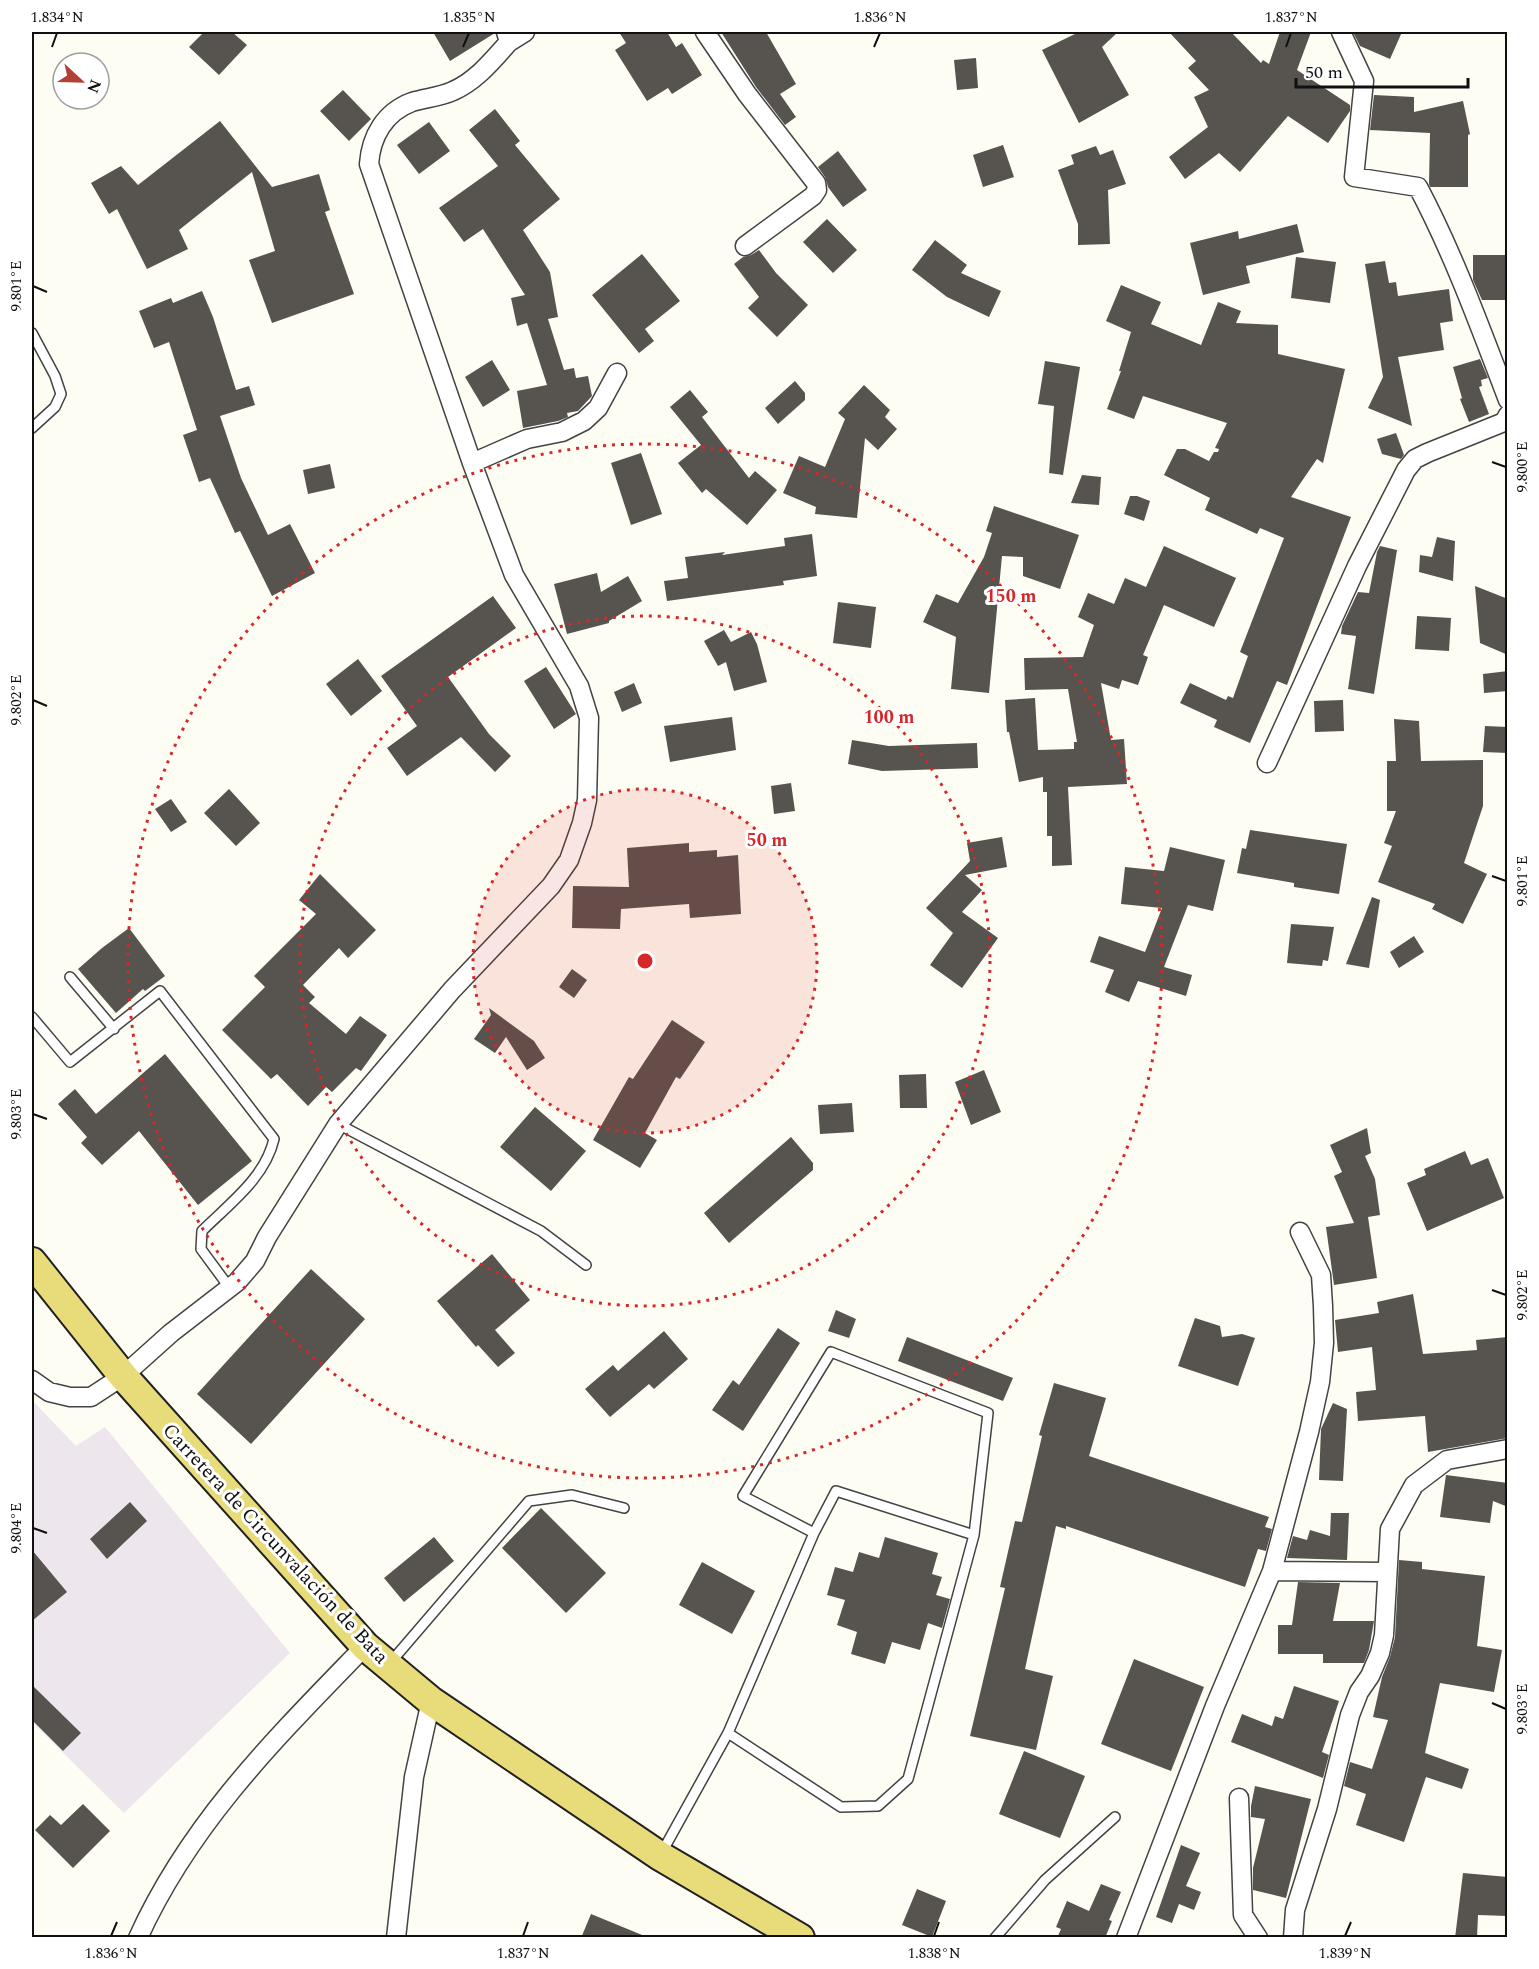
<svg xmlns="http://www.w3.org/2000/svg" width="1539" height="1969" viewBox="0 0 1539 1969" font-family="Spectral,serif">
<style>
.industrial{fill:#ede6ed}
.building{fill:#57534e}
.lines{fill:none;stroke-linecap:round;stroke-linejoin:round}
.lane-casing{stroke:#434343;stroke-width:12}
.street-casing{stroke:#434343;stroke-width:21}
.primary-casing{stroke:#212121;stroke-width:32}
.lane{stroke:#fff;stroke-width:9}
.street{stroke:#fff;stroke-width:18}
.primary{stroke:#e8db7a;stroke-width:28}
.ticks{fill:none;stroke:#101010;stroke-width:2}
.ring{fill:none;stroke:#d62828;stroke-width:3;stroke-dasharray:3 6}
.labels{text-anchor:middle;stroke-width:6;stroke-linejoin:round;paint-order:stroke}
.street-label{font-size:20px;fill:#101010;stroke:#fff}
.centre{fill:#d62828;stroke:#fff;stroke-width:3}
.ring-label{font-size:18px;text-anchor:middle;font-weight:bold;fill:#d62828;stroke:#fff;stroke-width:6;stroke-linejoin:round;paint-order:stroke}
.neatline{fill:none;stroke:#101010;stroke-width:2}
.ticks-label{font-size:15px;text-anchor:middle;fill:#101010}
</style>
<rect width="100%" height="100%" fill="#fefdf4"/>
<path class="industrial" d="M32,1400L76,1446L105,1427L290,1653L124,1813L32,1722Z"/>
<path class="building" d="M204,32H232L247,45L219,75L189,47Z
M433,32H495V33L450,61Z
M619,32H667L676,47L682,43L702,75L672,94L668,88L647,101L615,50L626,43Z
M721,32H766L796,84L780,94L796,117L785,125L756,87Z
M1079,32H1118L1102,47L1129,95L1079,123L1042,50Z
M1169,32H1231L1261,63L1263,60L1269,64L1280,32H1311L1297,70L1350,105V111L1328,143L1288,116L1240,172L1219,153L1185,179L1169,157L1208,127L1194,97L1209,90L1188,68L1196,61Z
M1353,32H1402L1390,59L1360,46Z
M976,58L978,88L957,90L954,60Z
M343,90L371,119L349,141L320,111Z
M1374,95L1414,97V112L1463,101L1470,134L1468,135V187H1430L1429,184L1430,133L1370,130Z
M495,109L520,141L515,145L560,199L523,230L550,272L558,317L548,319L564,370L574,368L576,378L588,376L592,396L578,411L567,413L568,417L558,421L523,428L517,391L547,385L527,323L517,326L511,298L525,295L483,229L464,242L439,208L498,166L469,130Z
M220,121L272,187L319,174L330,210L325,212L354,294L272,323L249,260L275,251L252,172L179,230L188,249L147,269L117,209L109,214L91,183L121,166L138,185Z
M429,122L450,151L419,174L397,145Z
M1003,145L1014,177L983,187L973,155Z
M1096,146L1100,155L1113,150L1126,184L1108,190L1110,244L1078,245V224L1058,170L1074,164L1071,155Z
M838,151L867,190L843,207L828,187L825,177L818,167Z
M827,219L857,250L833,273L803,242Z
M1297,224L1304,252L1246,266L1250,283L1203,295L1190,243L1238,231L1239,239Z
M935,240L967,265L961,273L1001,291L989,317L947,297L912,270Z
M759,250L776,273L808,305L777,337L748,308L759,297L734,264L743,257L751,255Z
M642,254L680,301L645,329L654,341L639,353L592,295Z
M1473,255H1508V300H1482L1473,280Z
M1296,257L1336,262L1330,303L1291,298Z
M1385,261L1389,283L1396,282L1398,296L1449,289L1453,321L1440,323L1444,350L1398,357L1412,426L1368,408L1383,377L1365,264Z
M1121,285L1161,302L1151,324L1201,345L1218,302L1241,311L1236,323L1278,325V354L1345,369L1323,463L1317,459L1291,497L1351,517L1287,685L1277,681L1250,743L1214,727L1217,720L1180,703L1190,683L1226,700L1228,696L1233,698L1248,656L1240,652L1284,538L1260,528L1257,534L1205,510L1210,498L1164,475L1177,449H1185L1209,461L1214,452H1218L1219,449L1215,448L1227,423L1143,396L1134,419L1107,409L1121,371H1119L1131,332L1106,321Z
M202,291L213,317L236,390L249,386L255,405L220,416L241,478L268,535L290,524L315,573L272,596L240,531L235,533L210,478L199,482L183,435L197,430L169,342L154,348L139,311L171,298L173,303Z
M1480,359L1488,378L1481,380L1482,386L1479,387L1489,414L1469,422L1460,399L1462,398L1453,367Z
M492,360L510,390L483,407L465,377Z
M1045,361L1080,367L1063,475L1049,473L1054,406L1038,404Z
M795,381L805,393V400L778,424L765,408Z
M864,385L890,410L885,417L897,429L878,450L865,438L857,518L815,514L816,507L783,493L799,456L825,467L845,419L838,413Z
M690,390L708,412L702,417L749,478L755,471L777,490L747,525L706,489L702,493L678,463L701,445L670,407Z
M1396,433L1404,455L1401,459L1382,454L1377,439Z
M641,453L662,514L631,525L611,463Z
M330,464L335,488L308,494L303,470Z
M1082,475L1101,477L1099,505L1071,503Z
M1130,496H1137L1150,501L1144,521L1124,514Z
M994,506L1079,535L1060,589L1023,576V557L1002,556L989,693L951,689L956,637L923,622L936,594L958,603L984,557L992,533L986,531Z
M812,534L817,576L783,581L784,585L667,601L664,581L688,578L685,557L725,552L722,555L785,546L784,538Z
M1437,537L1455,541L1453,581L1419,572L1420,555L1432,557Z
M1164,546L1236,578L1214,627L1164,605L1143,655L1148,657L1138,685L1122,680L1119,689L1101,683L1111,740L1124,739L1127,784L1068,787L1072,865L1052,866V836H1047V792H1043V777L1019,782L1009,732H1007L1005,700L1035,698L1038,750L1074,749V742H1077L1068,689L1025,690L1024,658L1083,657L1094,625L1078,617L1088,593L1114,604L1125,578L1146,587Z
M1380,546L1397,550L1374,694L1348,689L1356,636L1341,634L1342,626L1358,592L1369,593L1377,552Z
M597,573L601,592L628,576L642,601L609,621V623L567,634L554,584Z
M1475,586L1508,599V655L1480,643Z
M493,596L516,628L448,677L489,734L511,756L495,772L461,737L407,776L387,748L417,726L381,676Z
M838,602L876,607L871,648L833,643Z
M1417,616L1451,618L1449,651L1415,649Z
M724,630L731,642L751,632L757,644L767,682L734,691L726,662L718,666L704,641Z
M358,659L382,691L351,716L326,684Z
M546,667L576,714L554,729L524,681Z
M1508,671V691L1484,693L1483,674Z
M634,683L642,703L622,712L614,692Z
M1343,700L1344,731L1315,732L1314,701Z
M732,717L736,750L670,762L664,726Z
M1394,719L1419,721L1421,761L1483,760V806L1464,863L1487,874L1463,924L1432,909L1435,904L1378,882L1392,846L1384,843L1396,811H1387V761H1396Z
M1485,726L1508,727V753L1483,752Z
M852,740L889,746L977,743L978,768L882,771L848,764Z
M791,783L795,811L774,814L771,786Z
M229,789L260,823L236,846L204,813Z
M171,799L187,822L171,832L155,809Z
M1250,830L1347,844L1339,894L1294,887V883L1237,873L1242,848L1246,849Z
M1002,837L1007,867L965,875L982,890L962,912L998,938L962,988L930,965L953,933L926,908L970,861L967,843Z
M689,843V852L717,850V857L738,855L741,914L690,918L689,904L621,909L620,929L572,928L573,886L629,887L627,848Z
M1170,847L1225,860L1213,911L1188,905L1164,967L1192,975L1186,996L1138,981L1129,1002L1105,992L1114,970L1090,962L1099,936L1145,952L1162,908L1121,904L1125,867L1164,871Z
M320,874L376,930L348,958L339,948L303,985L315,997L309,1003L346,1034L360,1016L387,1035L361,1071L356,1068L332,1092L326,1087L308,1106L277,1074L271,1079L222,1030L265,987L254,976L316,914L299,900Z
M1372,897L1380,900L1369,968L1346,964Z
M1291,924L1334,927L1328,961L1323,960L1322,966L1287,963Z
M129,928L165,976L145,991L143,989L116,1013L78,969L102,948Z
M1414,936L1424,952L1399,968L1390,952Z
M572,969L587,980L574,998L559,987Z
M489,1008L534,1041L545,1058L527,1070L506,1037L495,1053L474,1039L491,1015Z
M672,1020L705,1042L680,1079L676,1077L645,1133L657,1140L640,1168L593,1140L629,1077L633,1079Z
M165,1054L252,1161L198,1205L139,1131L102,1165L81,1143L87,1137L58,1104L75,1089L96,1114Z
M984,1070L1001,1112L971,1125L955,1082Z
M926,1074L927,1108H900L899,1075Z
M852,1103L854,1132L820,1134L818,1105Z
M535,1107L586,1151L551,1191L500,1147Z
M1367,1128L1371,1153L1365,1156L1375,1179L1380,1215L1368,1217L1377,1278L1334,1285L1326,1227L1354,1223L1334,1176L1342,1172L1330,1145Z
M791,1137L813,1163V1170L729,1243L704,1213Z
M1465,1151L1471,1165L1488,1158L1504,1198L1427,1231L1407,1183L1426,1175L1424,1169Z
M492,1254L530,1300L495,1330L515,1353L498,1367L478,1345L476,1347L437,1301Z
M311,1269L365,1319L251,1444L197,1394Z
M1413,1294L1423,1354L1477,1350L1476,1340L1508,1337V1438L1428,1452L1425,1416L1358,1421L1356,1392L1376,1390L1372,1347L1338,1352L1335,1320L1379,1313L1377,1302Z
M836,1310L856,1319L849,1338L828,1331Z
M1195,1318L1220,1326L1222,1337L1242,1334L1255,1338L1238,1386L1178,1366Z
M778,1328L800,1343L743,1431L712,1410L733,1380L739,1385Z
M664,1331L688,1359L654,1389L649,1384L610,1417L585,1389L613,1365L618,1371Z
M907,1337L1013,1378L1003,1401L898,1361Z
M1054,1383L1106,1398L1089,1456L1269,1517L1265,1527L1272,1529L1266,1551L1258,1549L1245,1587L1066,1526V1529L1056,1526L1025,1669L1053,1676L1036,1750L970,1736L1005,1588L1000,1587L1015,1521L1022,1522L1042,1436L1039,1435Z
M1333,1403L1347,1409L1343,1481L1319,1480L1321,1429Z
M1446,1475L1508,1483V1507L1493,1501L1490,1523L1440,1517Z
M130,1502L147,1521L107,1559L90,1539Z
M541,1508L606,1573L566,1613L502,1548Z
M1331,1513H1349L1347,1560L1287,1558L1293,1536L1307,1540L1310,1530L1330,1536Z
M434,1537L454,1561L404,1602L384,1578Z
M885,1537L938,1553L932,1574L942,1577L936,1595L950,1599L942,1628L928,1623L920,1650L892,1642L885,1664L851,1654L857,1632L837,1625L845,1600L827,1595L835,1567L853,1572L859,1552L879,1558Z
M32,1550L67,1592L32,1621Z
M1399,1560L1422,1562V1569L1485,1576L1477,1646L1502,1650L1494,1692L1440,1683L1425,1753L1469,1769L1462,1789L1426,1777L1404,1842L1356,1825L1366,1794L1344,1786L1350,1762L1372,1769L1388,1720L1373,1717L1382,1677L1390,1657L1395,1637Z
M702,1562L755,1591L732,1634L679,1605Z
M1298,1582L1340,1583L1333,1621H1374L1369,1650L1364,1663H1323V1654H1278V1625H1292Z
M1134,1659L1204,1687L1171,1771L1101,1744Z
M32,1685L81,1733L63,1751L32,1720Z
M1294,1686L1339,1701L1322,1752L1329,1755L1323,1778L1231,1742L1242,1714L1272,1726L1275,1716L1283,1719Z
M1024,1751L1085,1776L1060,1838L999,1814Z
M1255,1786L1311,1799L1286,1898L1253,1890V1868L1265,1819L1251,1817V1806Z
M83,1804L110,1831L73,1868L35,1830L50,1815L61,1825Z
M1181,1845L1200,1853L1186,1886L1201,1892L1194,1910L1179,1904L1172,1923L1156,1917Z
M1463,1873L1508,1877V1916L1478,1915L1477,1938H1455Z
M1101,1884L1121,1892L1109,1920L1112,1921L1105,1938H1057L1061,1929L1056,1927L1067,1901L1089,1911Z
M917,1889L946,1901L932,1937L902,1925Z
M591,1914L647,1937V1938H581Z"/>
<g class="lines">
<defs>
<path id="lane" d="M32,333L55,376L61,394L55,407L32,428
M70,977L114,1029
M32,1017L70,1062L160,991L274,1139C265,1178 229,1204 202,1231L201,1249L229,1287
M338,1124L541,1231L586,1265
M390,1663L529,1501L572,1495L624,1508
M728,1733L841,1807L878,1806L908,1779L974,1535L988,1413L831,1352L743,1496L814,1533
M661,1854L728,1733L814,1533L836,1491L974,1535
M995,1938L1045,1880L1115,1817"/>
<path id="street" d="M705,32L747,94L816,183L817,190L813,196L745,246
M1341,32L1364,81L1354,177L1418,187C1454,255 1480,327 1508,400
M509,42L525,32
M472,463L527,439L562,432L584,421L598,408L617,373
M1267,763L1357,566L1406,470L1415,459L1427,453L1504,422L1508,415
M32,1380L49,1392L70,1397H91L123,1376L171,1333L237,1282L255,1261L267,1237L338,1124L452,990L551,886L569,860L582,823L587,800L589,718L579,686L514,575L472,463L369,164C371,136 385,112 412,102C425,98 440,97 453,91C476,81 492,61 509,42L506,32
M1272,1571L1387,1572
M1239,1798L1243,1915L1258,1938
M138,1938C191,1821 278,1736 365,1646
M396,1938L414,1777L431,1701
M1126,1938L1215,1706L1272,1571L1309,1432L1320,1382L1324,1343L1323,1306L1321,1275L1300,1232
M1293,1938L1295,1910L1327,1809L1350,1715L1359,1692L1370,1676L1380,1653L1384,1635L1390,1529L1414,1485L1447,1460L1508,1449"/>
<path id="primary" d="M32,1262L123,1376L365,1646L431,1701L660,1856L800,1938"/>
</defs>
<use href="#lane" class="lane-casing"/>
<use href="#street" class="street-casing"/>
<use href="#primary" class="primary-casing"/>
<use href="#lane" class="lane"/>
<use href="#street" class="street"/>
<use href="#primary" class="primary"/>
</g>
<path class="ticks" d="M52,47L57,33M463,47L469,33M874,47L880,33M1286,47L1291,33M33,286L47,292M1492,462L1506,467M33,700L47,706M1492,876L1506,881M33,1114L47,1119M1492,1290L1506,1295M33,1528L47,1533M1492,1703L1506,1709M111,1936L117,1922M523,1936L528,1922M934,1936L939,1922M1345,1936L1351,1922"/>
<circle cx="645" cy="961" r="172" fill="#d62828" fill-opacity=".12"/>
<g class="ring">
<circle cx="645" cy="961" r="172"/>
<circle cx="645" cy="961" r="345"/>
<circle cx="645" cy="961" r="517"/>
</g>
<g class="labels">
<g class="street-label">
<text transform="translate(276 1543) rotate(47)" y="7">Carretera de Circunvalación de Bata</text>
</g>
</g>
<circle cx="645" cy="961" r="9" class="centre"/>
<g class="ring-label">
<text x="1011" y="602">150 m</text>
<text x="889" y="723">100 m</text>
<text x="767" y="846">50 m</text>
</g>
<rect width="1539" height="1969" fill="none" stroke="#ffffff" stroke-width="66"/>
<g transform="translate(81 81) rotate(112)"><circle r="28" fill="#ffffff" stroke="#9f9f9f" stroke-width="1.5"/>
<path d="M0-4.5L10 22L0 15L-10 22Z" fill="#b04238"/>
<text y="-9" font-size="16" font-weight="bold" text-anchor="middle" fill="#101010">N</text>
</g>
<path d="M1296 78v9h172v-9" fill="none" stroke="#101010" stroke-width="3"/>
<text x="1305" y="78" font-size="18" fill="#101010" stroke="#ffffff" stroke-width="4.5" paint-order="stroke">50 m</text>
<rect x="33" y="33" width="1473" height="1903" class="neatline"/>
<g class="ticks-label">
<text x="57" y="22">1.834°N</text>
<text x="469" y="22">1.835°N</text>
<text x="880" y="22">1.836°N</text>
<text x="1291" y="22">1.837°N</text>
<text transform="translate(16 286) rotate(-90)" y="5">9.801°E</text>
<text transform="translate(1522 467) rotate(-90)" y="5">9.800°E</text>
<text transform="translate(16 700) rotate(-90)" y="5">9.802°E</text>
<text transform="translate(1522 881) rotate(-90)" y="5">9.801°E</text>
<text transform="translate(16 1114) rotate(-90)" y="5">9.803°E</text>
<text transform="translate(1522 1295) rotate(-90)" y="5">9.802°E</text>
<text transform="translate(16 1528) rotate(-90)" y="5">9.804°E</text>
<text transform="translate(1522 1709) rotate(-90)" y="5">9.803°E</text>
<text x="111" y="1958">1.836°N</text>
<text x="523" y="1958">1.837°N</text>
<text x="934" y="1958">1.838°N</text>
<text x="1345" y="1958">1.839°N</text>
</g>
</svg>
